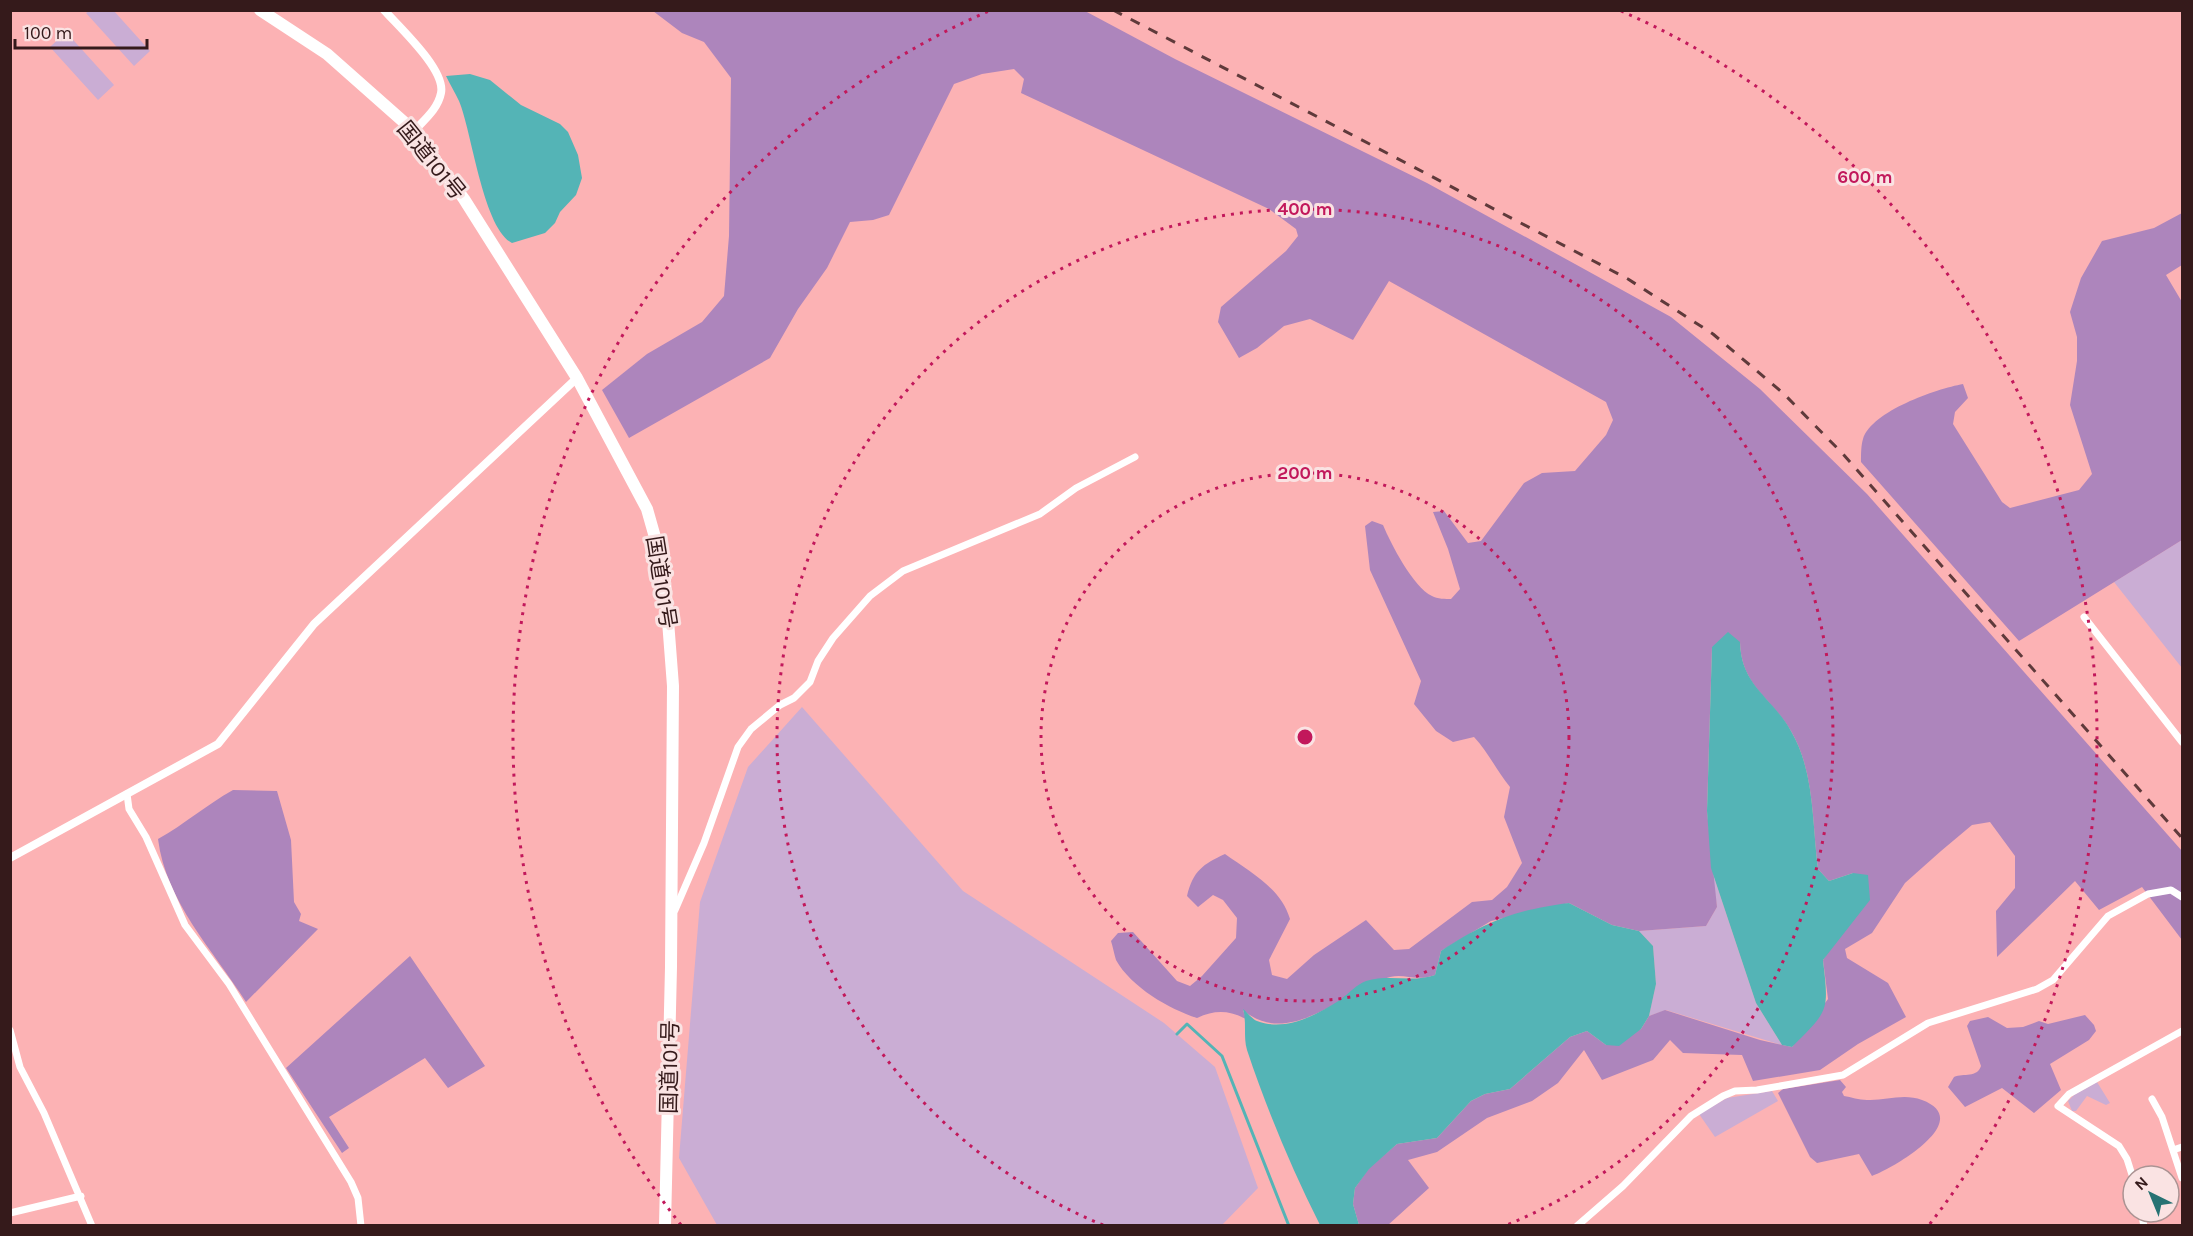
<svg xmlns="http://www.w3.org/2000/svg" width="2193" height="1236" viewBox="0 0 2193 1236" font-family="Karla,'Noto Sans JP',sans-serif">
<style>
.green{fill:#caadd4}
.forest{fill:#ad85bc}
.water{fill:#54b4b6}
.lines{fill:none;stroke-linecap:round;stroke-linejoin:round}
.stream{stroke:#54b4b6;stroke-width:3}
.minor{stroke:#fff;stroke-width:7}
.tertiary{stroke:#fff;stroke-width:8}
.trunk{stroke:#fff;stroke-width:12}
.rail{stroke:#5f3a3b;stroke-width:3;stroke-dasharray:10 10;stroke-linecap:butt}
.ring{fill:none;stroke:#c2185b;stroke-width:3;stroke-dasharray:3 6}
.labels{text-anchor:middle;stroke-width:6;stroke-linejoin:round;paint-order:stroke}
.street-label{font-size:22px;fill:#351a1b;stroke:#fae3e3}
.centre{fill:#c2185b;stroke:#fae3e3;stroke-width:3}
.ring-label{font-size:18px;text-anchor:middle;font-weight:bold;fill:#c2185b;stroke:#fae3e3;stroke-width:6;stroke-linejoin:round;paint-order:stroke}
</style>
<rect width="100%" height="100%" fill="#fcb2b4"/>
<path class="green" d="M89,11H114L150,51L134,66L86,13Z
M66,32L114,85L98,100L50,47Z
M2182,540V668L2114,582Z
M802,707L963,891L1164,1023L1215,1067L1258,1188L1222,1225H717L679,1158L700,902L748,767Z
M1711,868L1756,1003L1782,1045L1666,1010L1649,1016L1656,984L1653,946L1639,931L1706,926L1717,907Z
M2097,1082L2110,1103L2106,1105L2087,1096L2076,1111H2072L2068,1101L2074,1095Z
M1772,1091L1778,1101L1715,1137L1699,1114L1727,1098Z"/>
<path class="forest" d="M653,11H1085L1175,59L1427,183L1575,264L1671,317L1760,389L1867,494L2182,851V940L2142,887L2099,910L2075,881L1997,957L1996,911L2015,888V856L1990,822L1972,825L1941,851L1905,883L1872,933L1845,949L1847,958L1888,983L1906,1017L1858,1044L1820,1070L1753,1081L1742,1055L1683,1053L1670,1040L1653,1060L1602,1080L1584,1050L1558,1083L1532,1101L1487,1118L1437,1152L1408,1160L1429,1188L1388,1225H1359L1353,1204L1355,1188L1369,1168L1397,1144L1437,1138L1471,1101L1485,1094L1510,1089L1570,1037L1587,1031L1606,1045L1641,1029L1649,1016L1665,1010L1760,1040L1792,1047L1828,999L1823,960L1836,940L1853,873L1829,881L1818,869C1812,824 1815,772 1791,731C1771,697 1741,686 1740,642L1712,647L1707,811L1717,907L1706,926L1639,931L1612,925L1569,903L1491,921L1441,951L1435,975C1416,982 1405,973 1390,977C1344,990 1290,1050 1243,1010L1246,1019C1228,1010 1215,1010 1197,1018C1169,1009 1131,987 1116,960C1114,954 1113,947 1111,941L1118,933L1133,932L1177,981L1190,986L1202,976L1236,938L1237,918L1223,900L1213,895L1198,907L1187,896C1193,871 1203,864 1225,854C1250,872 1281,888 1290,919L1269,960L1272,975L1287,979L1314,955L1366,920L1394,950L1409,949L1472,902L1492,900L1507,887L1522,863L1504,817L1510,787C1497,771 1488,752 1474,737L1453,742L1436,731L1414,704L1421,681L1370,570L1365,526L1372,521L1383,525C1391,544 1413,587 1432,596C1437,599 1446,599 1451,599L1460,589L1448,549L1433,512L1444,511L1468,543L1481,541L1524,483L1542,473L1575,471L1606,435L1613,420L1606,402L1389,281L1353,340L1310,319L1284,326L1257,348L1239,358L1218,322L1221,307L1286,251L1298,236L1296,229L1269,209L1021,93L1024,79L1014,69L982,74L954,84L889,215L873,220L850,222L827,268L798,309L770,358L629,438L602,390L647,354L702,322L724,296L729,236L731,78L704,42L682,33Z
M2182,213V265L2166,275L2182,302V540L2019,641L1861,462C1861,455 1861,445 1863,439C1872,411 1936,389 1963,384L1968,398L1955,412L1953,424L2002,502L2010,508L2079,490L2092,474L2070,405L2077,361V337L2070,312L2081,278L2102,241L2154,228Z
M233,790L277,791L291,840L294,902L301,914L299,921L318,929L246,1002C213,950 166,902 158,839C185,824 206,805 233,790Z
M410,956L485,1066L448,1088L425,1058L329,1117L349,1148L342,1153L286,1068Z
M2085,1015L2094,1025L2096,1031L2089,1040L2050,1064L2061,1090L2034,1113L2002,1088L1965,1107L1948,1087L1954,1077C1964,1073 1977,1078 1981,1066L1967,1026L1970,1021L1988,1017L2007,1028L2023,1027L2039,1021L2048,1024Z
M1840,1080L1846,1087L1842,1092L1844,1096C1851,1097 1859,1100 1867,1100C1885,1101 1903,1093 1922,1100C1976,1120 1894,1168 1872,1176L1859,1154L1817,1163L1810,1157L1778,1093L1783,1089Z"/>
<path class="water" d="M470,74L490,80L521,105L560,124L568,132L578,155L582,178L576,195L560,212L555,223L545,233L512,243C483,228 472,132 459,101C455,93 450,84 446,76Z
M1728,632L1740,642C1741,686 1772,697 1791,731C1815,772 1812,823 1818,869L1829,881L1853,873L1868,875L1870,900L1823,960C1829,1012 1829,1010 1792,1047L1782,1045L1756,1003L1711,868L1707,811L1712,647Z
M1569,903L1612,925L1639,931L1653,946L1656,984L1649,1016L1641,1029L1619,1046L1606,1045L1587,1031L1570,1037L1510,1089L1485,1094L1471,1101L1437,1138L1397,1144L1369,1169L1355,1188L1353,1204L1359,1225H1320C1292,1169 1267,1110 1247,1050C1243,1037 1247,1022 1243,1009C1247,1012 1252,1019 1257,1021C1285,1032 1317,1015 1340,1000C1348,994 1357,984 1366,981C1390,974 1413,983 1435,975L1441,951C1487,921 1515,910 1569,903Z"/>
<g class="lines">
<path class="stream" d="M1177,1034L1187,1024L1222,1056L1289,1226"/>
<path class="minor" d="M2084,617L2182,742
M127,794L129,809L146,837L185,925L229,984L351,1182L358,1198L361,1226
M675,910L704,843L738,747L751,729L780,705L794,698L810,682L818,661L833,638L870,596L903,571L1040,514L1076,488L1135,457
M10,1030L20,1067L44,1113L92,1226
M2152,1099L2162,1117L2182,1178
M2173,1150L2182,1147
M2133,1178L2127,1159L2119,1146L2058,1106L2069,1094L2182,1031
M2141,1212L2144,1226
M10,1213L81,1196
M1577,1226L1623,1186L1691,1116L1723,1096L1735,1091L1757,1090L1843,1075L1928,1023L2037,989L2053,980L2108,916L2148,894L2171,890L2182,897"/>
<path class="tertiary" d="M384,10C399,27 446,70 441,93C438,109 424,120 414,131
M10,858L218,744L314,624L577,378"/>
<path class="trunk" d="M260,10L327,54L414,131L464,199L577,378L647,509L664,569L673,686L671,967L665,1226"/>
<path class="rail" d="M1113,10L1628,279L1713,334L1783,393L1843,454L2182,838"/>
</g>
<g class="ring">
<circle cx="1305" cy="737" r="264"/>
<path d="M1103 1225A528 528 0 1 1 1507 1225"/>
<path d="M681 1225A792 792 0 0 1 989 11M1621 11A792 792 0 0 1 1929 1225"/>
</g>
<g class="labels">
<g class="street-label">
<text transform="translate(432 160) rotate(51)" y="8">国道101号</text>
<text transform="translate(662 582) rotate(81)" y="8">国道101号</text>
<text transform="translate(669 1067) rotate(-89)" y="8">国道101号</text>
</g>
</g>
<circle cx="1305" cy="737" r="9" class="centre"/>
<g class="ring-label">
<text x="1865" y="183">600 m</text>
<text x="1305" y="215">400 m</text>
<text x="1305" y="479">200 m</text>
</g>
<rect width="2193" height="1236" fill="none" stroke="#351a1b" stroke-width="24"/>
<g transform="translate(2151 1194) rotate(317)"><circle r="28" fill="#fae3e3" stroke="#ab9393" stroke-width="1.5"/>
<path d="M0-4.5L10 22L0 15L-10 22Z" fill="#277273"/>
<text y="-9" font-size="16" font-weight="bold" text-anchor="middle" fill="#351a1b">N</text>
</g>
<path d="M15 39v9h132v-9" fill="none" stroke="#351a1b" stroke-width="3"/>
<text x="24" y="39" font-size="18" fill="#351a1b" stroke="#fae3e3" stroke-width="4.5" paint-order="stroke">100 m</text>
</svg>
